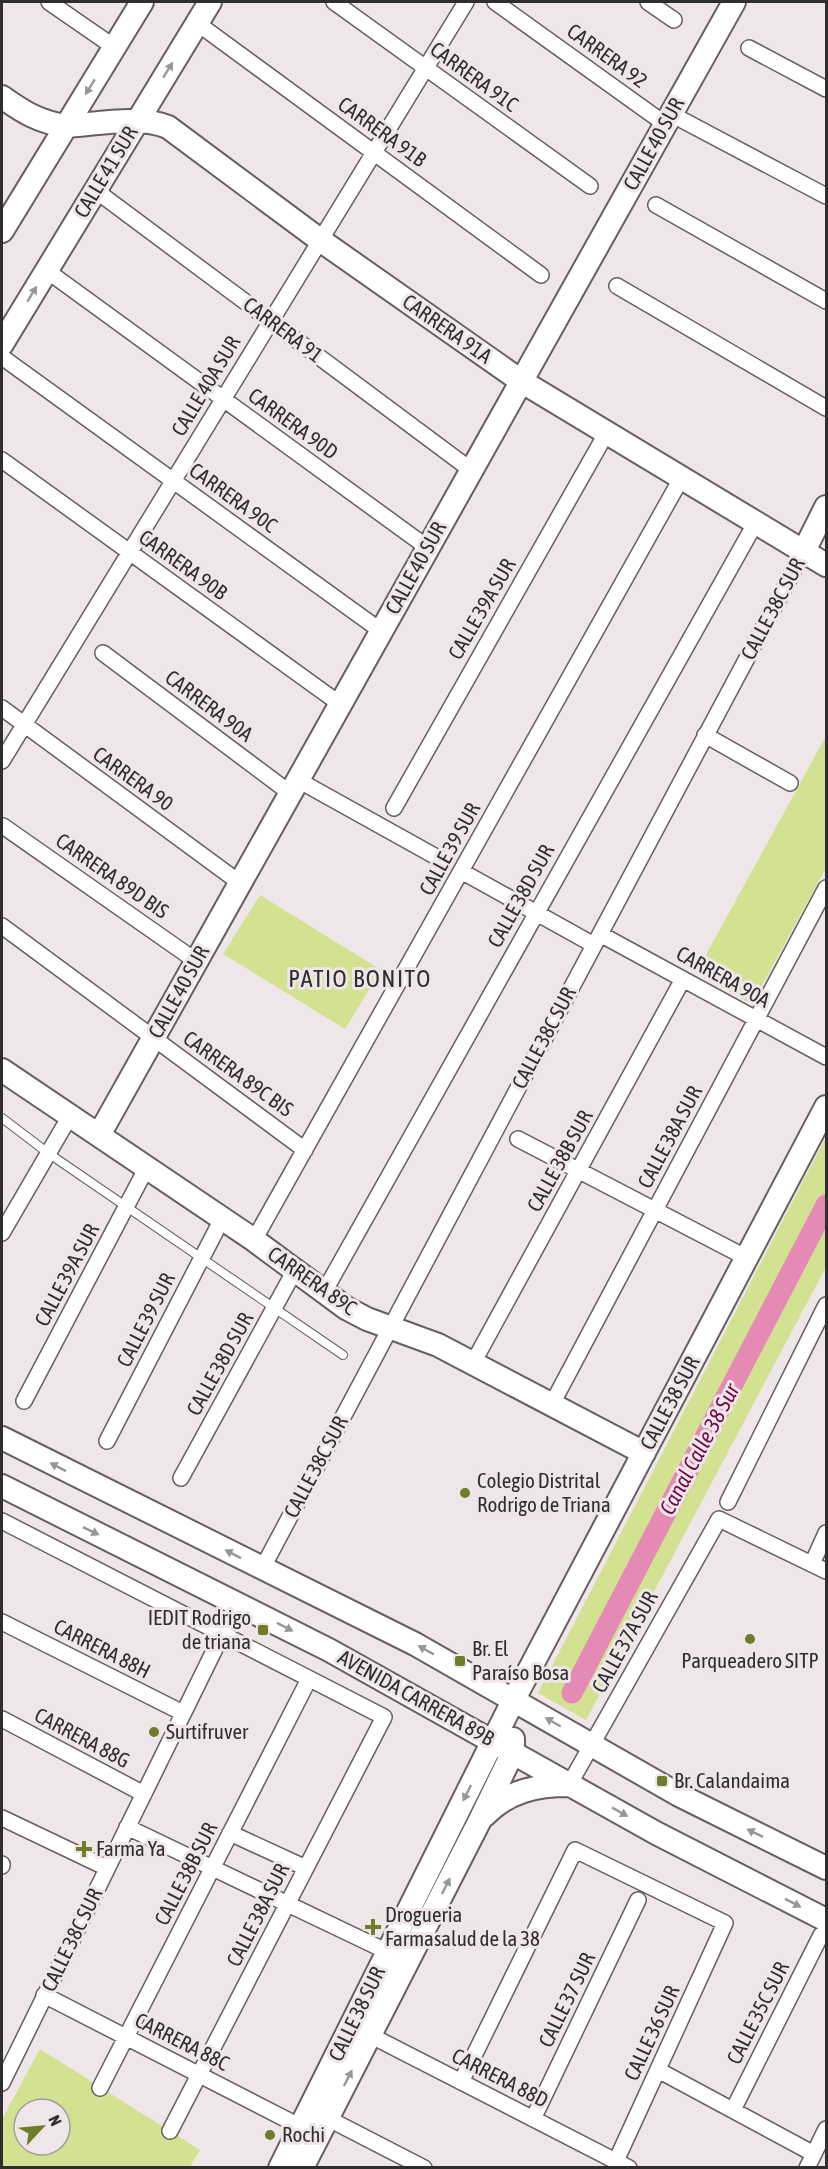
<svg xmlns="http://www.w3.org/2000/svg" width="828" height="2169" viewBox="0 0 828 2169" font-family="'Asap Condensed',sans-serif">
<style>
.green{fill:#d2e291;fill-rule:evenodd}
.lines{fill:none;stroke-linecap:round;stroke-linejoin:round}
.canal{stroke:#e48ab4;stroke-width:21}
.lane-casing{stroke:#665e61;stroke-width:10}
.street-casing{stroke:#665e61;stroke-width:18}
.secondary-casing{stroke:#665e61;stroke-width:26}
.lane{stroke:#fff;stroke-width:8}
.street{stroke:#fff;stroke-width:15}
.secondary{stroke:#fff;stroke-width:22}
.oneway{fill:#989696}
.poi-dot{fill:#6f7c28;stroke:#efe6e9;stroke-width:2}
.labels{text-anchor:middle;stroke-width:6;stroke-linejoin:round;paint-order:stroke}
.street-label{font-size:21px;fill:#302d2e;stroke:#efe6e9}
.poi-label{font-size:21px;fill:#302d2e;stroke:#efe6e9;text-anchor:start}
.water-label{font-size:22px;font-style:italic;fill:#75064a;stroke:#efe6e9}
.quarter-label{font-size:24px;letter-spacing:1.5px;fill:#302d2e;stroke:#efe6e9}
</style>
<rect width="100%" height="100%" fill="#efe6e9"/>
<path class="green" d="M826,736V868L752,1004L696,973Z
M260,895L381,970L345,1029L223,954Z
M826,1137V1267L586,1720L538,1693Z
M40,2049L200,2150L190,2167L2,2168V2119ZM24,2109H60V2145H24Z"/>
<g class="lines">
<path class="canal" d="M572,1693L826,1205"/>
<defs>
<path id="lane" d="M2,1118L48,1153L343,1355"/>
<path id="street" d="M49,2L114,47
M334,2L590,186
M495,2L665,124
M648,2L674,20
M197,23L541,275
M749,48L826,89
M671,114L826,196
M95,190L471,470
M656,205L826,301
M46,270L428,548
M617,286L826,408
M2,357L381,631
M2,460L340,704
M103,653L290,793
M2,708L240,883
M705,735L790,783
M2,761L466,2
M298,780L440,859
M394,808L607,432
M3,826L196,961
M461,871L594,945
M2,926L305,1150
M600,934L826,1057
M518,1139L747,1258
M2,1233L70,1116
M254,1240L682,477
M324,1292L756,522
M473,1363L683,979
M24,1401L147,1167
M552,1404L826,888
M107,1441L222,1219
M181,1478L295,1270
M728,1502L826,1305
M2,1521L384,1717L170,2131
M812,1564L826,1533
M262,1569L804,551
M2,1622L183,1713
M2,1719L144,1794
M569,1785L719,1519L826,1571
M2,1818L107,1868
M127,1827L388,1952
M230,1833L306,1868
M2,1864V1866
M44,1995L301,2127
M362,2031L629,2168
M658,2070L814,2154
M461,2082L575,1850L725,1923L616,2161
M2,2083L237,1604
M100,2088L309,1679
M733,2110L821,1935
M327,2118L424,2168
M533,2119L638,1900
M807,2168L826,2129"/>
<path id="secondary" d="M2,97C23,112 39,122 66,126C96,124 141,115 168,127L320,240L521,381L826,565
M2,231L142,2
M2,344L210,2
M804,551L826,507
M2,1070L254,1240L346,1308L367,1319L438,1345L644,1453
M99,1135L734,2
M2,1438L415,1644L679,1795L826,1868
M2,1486L329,1650L656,1833L826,1920
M485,1815C508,1791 537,1785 569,1785
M280,2168L514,1699L826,1107
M302,2168L480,1820L513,1752V1739"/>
</defs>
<use href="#lane" class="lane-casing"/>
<use href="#street" class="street-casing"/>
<use href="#secondary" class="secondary-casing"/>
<use href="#lane" class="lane"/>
<use href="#street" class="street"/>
<use href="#secondary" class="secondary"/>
</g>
<defs><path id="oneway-solid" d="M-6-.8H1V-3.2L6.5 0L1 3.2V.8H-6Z" transform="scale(1.5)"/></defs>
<g class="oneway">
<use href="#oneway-solid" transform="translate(168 70) rotate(-58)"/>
<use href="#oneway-solid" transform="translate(90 87) rotate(122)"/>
<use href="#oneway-solid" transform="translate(32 294) rotate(-59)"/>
<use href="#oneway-solid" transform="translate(58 1467) rotate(-153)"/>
<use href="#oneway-solid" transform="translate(91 1531) rotate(26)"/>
<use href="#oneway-solid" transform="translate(233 1554) rotate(-153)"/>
<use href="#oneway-solid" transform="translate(285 1627) rotate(27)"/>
<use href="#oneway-solid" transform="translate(426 1650) rotate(-151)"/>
<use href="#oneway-solid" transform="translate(553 1722) rotate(-150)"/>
<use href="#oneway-solid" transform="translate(467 1793) rotate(117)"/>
<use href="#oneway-solid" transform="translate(620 1812) rotate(29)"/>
<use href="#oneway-solid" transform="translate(755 1833) rotate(-154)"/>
<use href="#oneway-solid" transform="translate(446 1886) rotate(-63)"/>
<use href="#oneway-solid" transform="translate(793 1903) rotate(27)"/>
<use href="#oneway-solid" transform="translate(348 2078) rotate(-63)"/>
</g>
<g class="poi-dot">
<circle cx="465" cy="1493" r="6"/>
<rect x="257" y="1624" width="12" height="12" rx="3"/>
<circle cx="750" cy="1639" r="6"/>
<rect x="454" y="1655" width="12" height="12" rx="3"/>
<circle cx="154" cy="1732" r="6"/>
<rect x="656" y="1775" width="12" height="12" rx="3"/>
<path d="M81 1840h6v6h6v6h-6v6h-6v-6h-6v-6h6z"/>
<path d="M370 1918h6v6h6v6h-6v6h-6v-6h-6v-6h6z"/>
<circle cx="270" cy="2135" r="6"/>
</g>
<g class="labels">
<g class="street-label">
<text transform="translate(607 56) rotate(36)" y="7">CARRERA 92</text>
<text transform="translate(474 77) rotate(36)" y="7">CARRERA 91C</text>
<text transform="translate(382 132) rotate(36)" y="7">CARRERA 91B</text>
<text transform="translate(654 144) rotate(-61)" y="7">CALLE 40 SUR</text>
<text transform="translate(106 172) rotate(-59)" y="7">CALLE 41 SUR</text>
<text transform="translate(447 329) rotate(35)" y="7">CARRERA 91A</text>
<text transform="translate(283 330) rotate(37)" y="7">CARRERA 91</text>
<text transform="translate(206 386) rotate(-59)" y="7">CALLE 40A SUR</text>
<text transform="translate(293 424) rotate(36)" y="7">CARRERA 90D</text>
<text transform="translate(233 498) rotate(36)" y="7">CARRERA 90C</text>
<text transform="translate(183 565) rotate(36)" y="7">CARRERA 90B</text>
<text transform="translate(416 568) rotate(-61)" y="7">CALLE 40 SUR</text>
<text transform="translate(482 609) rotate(-60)" y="7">CALLE 39A SUR</text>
<text transform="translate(773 609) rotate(-62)" y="7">CALLE 38C SUR</text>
<text transform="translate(209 706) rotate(37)" y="7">CARRERA 90A</text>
<text transform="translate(133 779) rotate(36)" y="7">CARRERA 90</text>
<text transform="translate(450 849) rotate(-61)" y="7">CALLE 39 SUR</text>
<text transform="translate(112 876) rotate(35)" y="7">CARRERA 89D BIS</text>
<text transform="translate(521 896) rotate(-61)" y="7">CALLE 38D SUR</text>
<text transform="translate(723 977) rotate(29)" y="7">CARRERA 90A</text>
<text transform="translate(179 992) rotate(-61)" y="7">CALLE 40 SUR</text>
<text transform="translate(544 1038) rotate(-62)" y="7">CALLE 38C SUR</text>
<text transform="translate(238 1074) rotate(36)" y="7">CARRERA 89C BIS</text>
<text transform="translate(670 1137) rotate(-62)" y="7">CALLE 38A SUR</text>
<text transform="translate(560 1161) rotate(-61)" y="7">CALLE 38B SUR</text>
<text transform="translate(67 1275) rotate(-62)" y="7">CALLE 39A SUR</text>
<text transform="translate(312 1281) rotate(35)" y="7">CARRERA 89C</text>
<text transform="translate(146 1320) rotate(-63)" y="7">CALLE 39 SUR</text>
<text transform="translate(220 1364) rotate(-61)" y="7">CALLE 38D SUR</text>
<text transform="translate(670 1403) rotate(-62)" y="7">CALLE 38 SUR</text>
<text transform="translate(316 1467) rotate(-62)" y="7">CALLE 38C SUR</text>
<text transform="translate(625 1642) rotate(-61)" y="7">CALLE 37A SUR</text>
<text transform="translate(102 1649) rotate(27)" y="7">CARRERA 88H</text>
<text transform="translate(416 1698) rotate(29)" y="7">AVENIDA CARRERA 89B</text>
<text transform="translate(82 1738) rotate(28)" y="7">CARRERA 88G</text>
<text transform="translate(186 1874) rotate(-63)" y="7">CALLE 38B SUR</text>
<text transform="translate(258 1915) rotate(-63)" y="7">CALLE 38A SUR</text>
<text transform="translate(72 1940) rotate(-64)" y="7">CALLE 38C SUR</text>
<text transform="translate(567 2000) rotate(-64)" y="7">CALLE 37 SUR</text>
<text transform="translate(758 2013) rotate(-63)" y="7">CALLE 35C SUR</text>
<text transform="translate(357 2014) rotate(-64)" y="7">CALLE 38 SUR</text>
<text transform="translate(652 2033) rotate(-65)" y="7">CALLE 36 SUR</text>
<text transform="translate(182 2042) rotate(27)" y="7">CARRERA 88C</text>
<text transform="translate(500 2078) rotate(27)" y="7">CARRERA 88D</text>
</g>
<g class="poi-label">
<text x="477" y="1488">Colegio Distrital<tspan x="477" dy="24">Rodrigo de Triana</tspan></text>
<text x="251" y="1625" text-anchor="end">IEDIT Rodrigo<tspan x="251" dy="24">de triana</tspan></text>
<text x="472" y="1656">Br. El<tspan x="472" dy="24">Paraíso Bosa</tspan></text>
<text x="750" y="1668" text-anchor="middle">Parqueadero SITP</text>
<text x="166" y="1739">Surtifruver</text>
<text x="674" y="1788">Br. Calandaima</text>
<text x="96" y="1856">Farma Ya</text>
<text x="385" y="1922">Drogueria<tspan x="385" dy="24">Farmasalud de la 38</tspan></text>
<text x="282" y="2142">Rochi</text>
</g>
<g class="water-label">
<text transform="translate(699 1449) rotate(-62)" y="8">Canal Calle 38 Sur</text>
</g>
<g class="quarter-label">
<text x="360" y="987">PATIO BONITO</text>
</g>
</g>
<rect width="828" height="2169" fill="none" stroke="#302d2e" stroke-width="6"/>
<g transform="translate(42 2127) rotate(64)"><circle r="28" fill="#efe6e9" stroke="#a39c9e" stroke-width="1.5"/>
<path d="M0-4.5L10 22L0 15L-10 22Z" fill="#6f7c28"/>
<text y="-9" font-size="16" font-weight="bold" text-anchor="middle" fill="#302d2e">N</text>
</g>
</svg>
